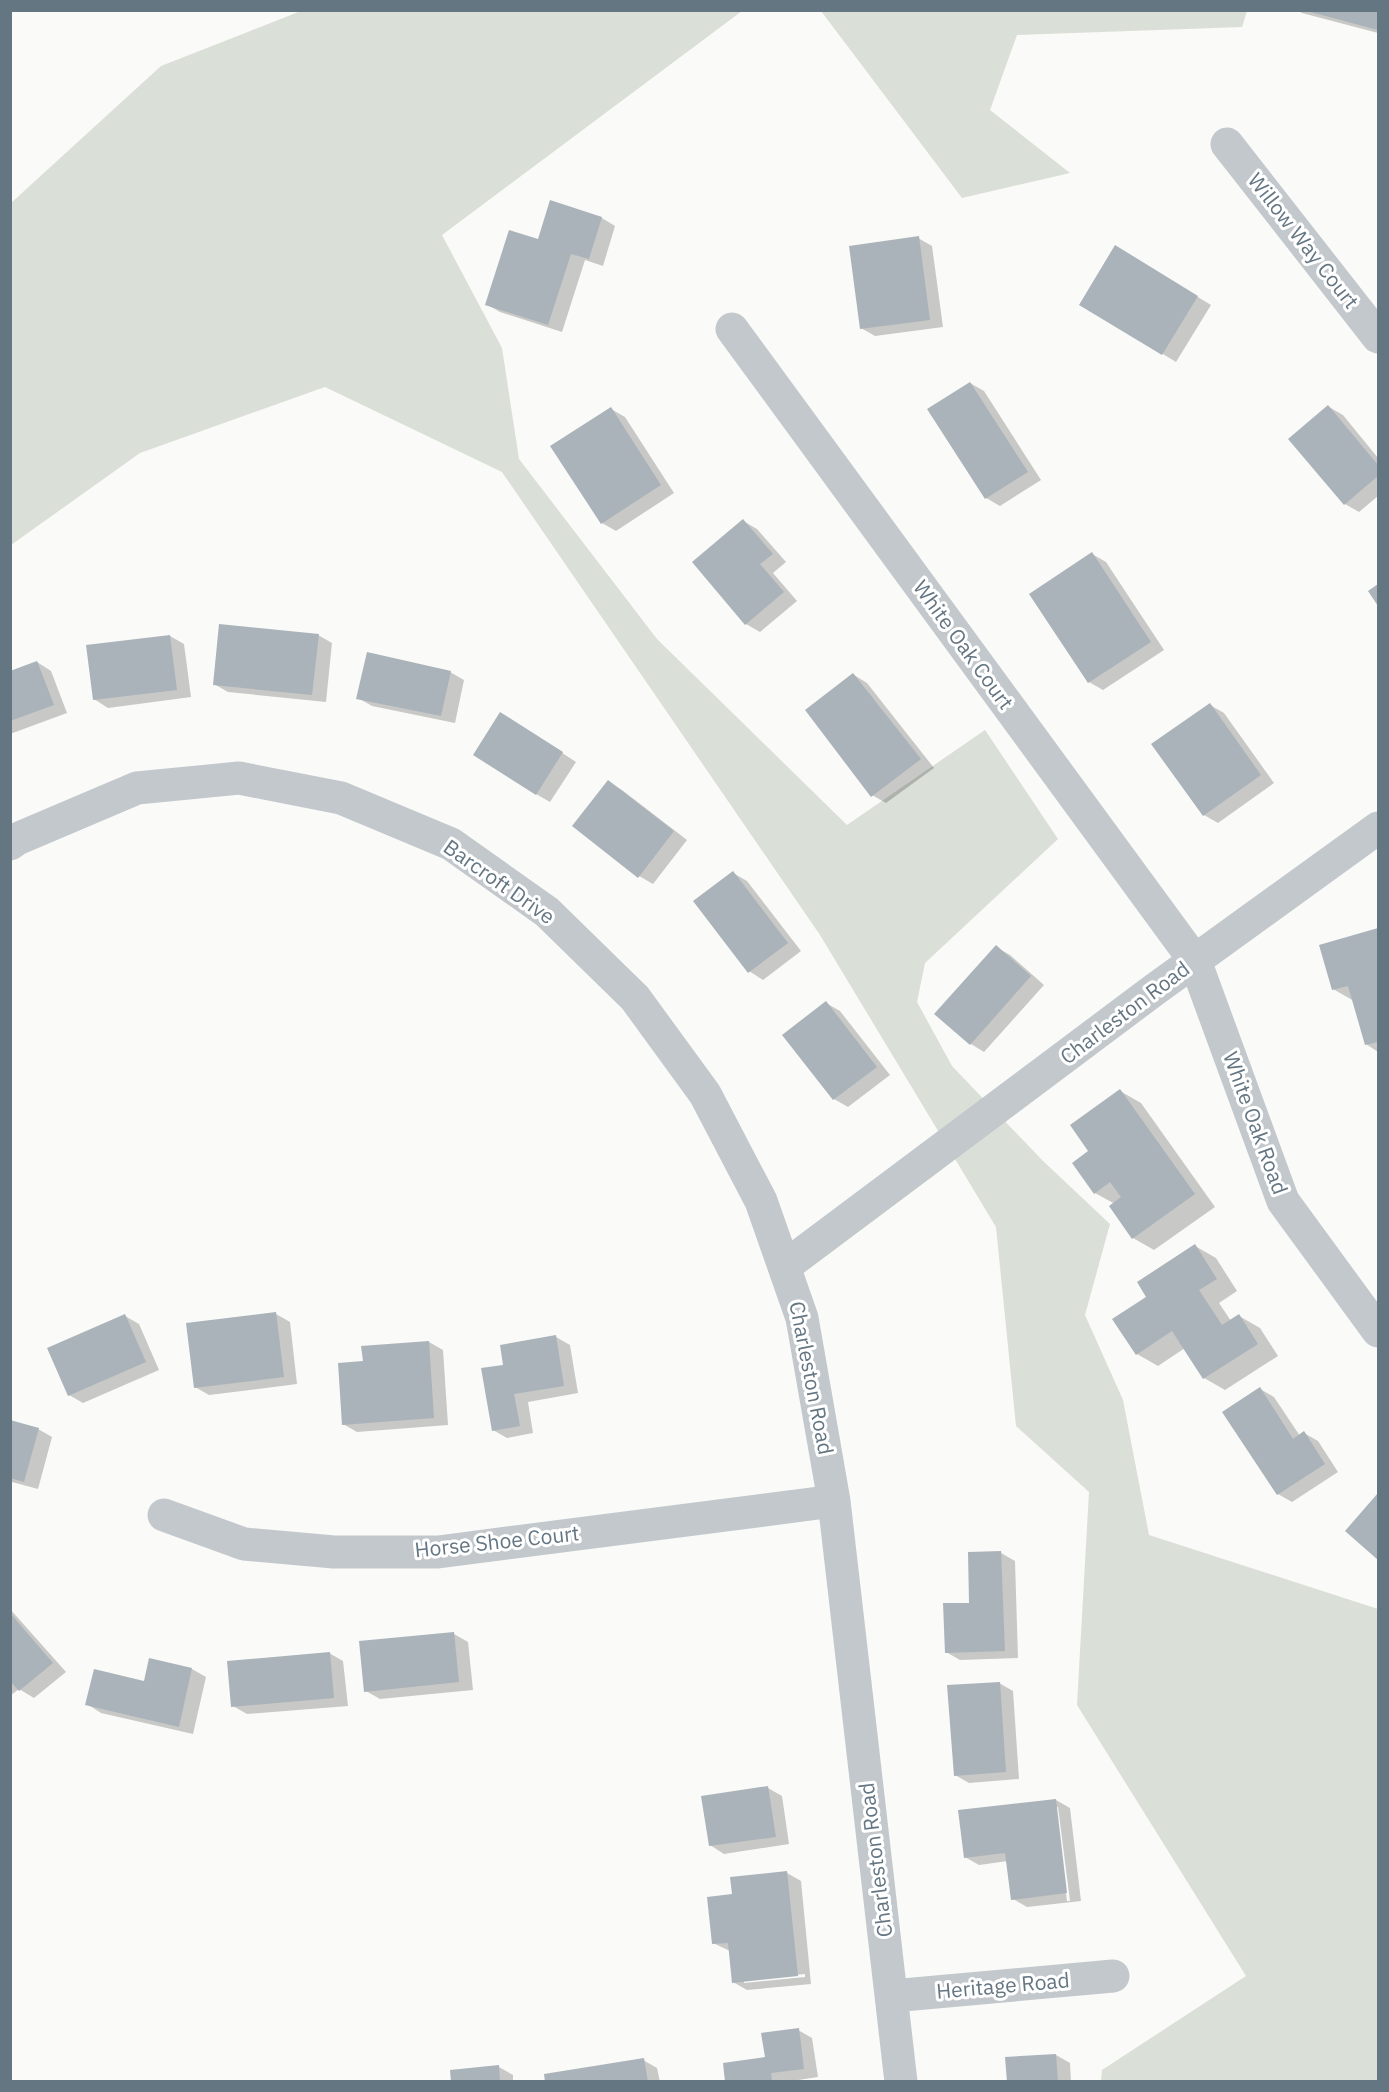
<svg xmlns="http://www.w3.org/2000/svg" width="1389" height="2092" viewBox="0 0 1389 2092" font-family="'IBM Plex Sans',sans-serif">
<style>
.green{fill:#dadfd7}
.shadow{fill:#0003;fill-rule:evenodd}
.building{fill:#aab3b9}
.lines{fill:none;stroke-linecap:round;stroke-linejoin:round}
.minor{stroke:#c3c8cc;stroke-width:33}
.labels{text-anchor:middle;stroke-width:6;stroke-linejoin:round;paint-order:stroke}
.street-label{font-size:21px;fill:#657683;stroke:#fff}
</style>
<rect width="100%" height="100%" fill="#fafaf8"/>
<path class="green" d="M301,11H742L442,235L502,348L519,459L657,639L847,825L985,730L1058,839L925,963L917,1002L952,1066L1043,1161L1110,1224L1085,1315L1123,1400L1149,1535L1378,1609V2081H1101L1102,2070L1246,1976L1077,1705L1089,1492L1016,1426L996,1227L820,935L502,472L325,387L140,453L11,545V203L161,66Z
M821,11H1247L1242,27L1017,35L990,110L1070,173L962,198Z"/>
<path class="shadow" d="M1298,10H1378V33L1302,13Z
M602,218L615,226L603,266L585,260L562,332L500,312L486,304L539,241Z
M918,238L932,246L943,327L875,336L861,328Z
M1116,247L1211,305L1176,362L1081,304Z
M970,383L984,391L1041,480L1000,506L986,498L929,409Z
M1329,407L1343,415L1378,458V496L1359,512L1345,504L1290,439Z
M611,409L625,417L674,493L616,531L602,523Z
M743,521L757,529L786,562L773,573L797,601L760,632L746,624Z
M1092,554L1106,562L1164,650L1103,690L1089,682L1031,595Z
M318,635L332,643L326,702L228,692L214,684Z
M170,636L184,644L191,697L108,708L94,699Z
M37,662L51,671L67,713L10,734V672Z
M450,672L464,680L455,723L372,706L358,698Z
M854,675L867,683L934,768L886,803L872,795Z
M1210,705L1224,713L1274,783L1218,823L1204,815Z
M515,722L576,762L550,802L536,794Z
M609,782L622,790L687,840L653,884L639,876Z
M733,873L747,881L801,951L763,980L749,971Z
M1378,930V1052L1366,1044L1354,1001L1333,989L1321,946Z
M996,947L1010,955L1044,985L984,1052L971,1044Z
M826,1003L840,1011L890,1075L848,1107L834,1099L784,1036Z
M1120,1091L1141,1103L1215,1207L1154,1250L1133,1238L1115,1204L1095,1193L1090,1151Z
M1195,1246L1216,1258L1237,1291L1219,1303L1231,1321L1239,1316L1260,1328L1278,1356L1225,1390L1204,1378L1185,1348L1158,1366L1137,1354L1148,1297Z
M276,1314L290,1322L297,1384L209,1395L195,1387Z
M125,1316L139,1324L159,1370L83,1403L69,1395Z
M556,1337L570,1345L578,1393L528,1402L533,1433L507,1438L493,1430L505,1366Z
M429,1342L443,1350L448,1425L357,1432L343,1424Z
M1260,1389L1274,1397L1300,1436L1304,1433L1318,1441L1338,1472L1292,1502L1278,1494Z
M10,1422L38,1429L52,1437L38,1489L12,1482L10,1488Z
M1378,1496V1558L1347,1531Z
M1001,1553L1015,1561L1018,1658L960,1660L946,1652Z
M10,1609L66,1672L34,1698L19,1689L10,1696Z
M454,1634L468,1642L473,1690L380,1699L366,1691Z
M329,1653L343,1661L348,1706L247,1714L233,1706Z
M150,1660L192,1669L206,1677L193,1734L101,1713L87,1704L145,1683Z
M999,1683L1013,1691L1019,1779L969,1783L955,1775Z
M768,1788L782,1796L789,1844L724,1854L710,1845Z
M1056,1800L1070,1808L1081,1901L1027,1907L1013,1899L1008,1861L979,1865L965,1857ZM1055,1807H1058L1070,1901H1067Z
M787,1873L801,1881L811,1984L747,1990L733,1982L730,1951L713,1943L733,1896ZM805,1974V1977L744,1983V1980Z
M798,2030L812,2038L818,2077L785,2082H727L766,2059Z
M1056,2055L1070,2063L1071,2082H1009Z
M643,2060L657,2068L660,2082H547Z
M499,2067L513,2075V2082H452Z"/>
<path class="building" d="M1307,10H1378V30L1307,11Z
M550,200L602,217L589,259L571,254L548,325L485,305L509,230L538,239Z
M919,236L930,320L860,329L849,246Z
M1115,245L1198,296L1162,355L1079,305Z
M970,382L1028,472L985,499L927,409Z
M1328,405L1378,465V476L1344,505L1288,439Z
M611,407L661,485L601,524L550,446Z
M743,519L773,554L760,564L784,592L745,625L692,562Z
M1092,552L1151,642L1088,683L1029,594Z
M1378,584V606L1368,591Z
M219,624L319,634L312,695L213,685Z
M170,635L177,690L93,700L86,645Z
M367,652L451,671L441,716L356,699Z
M37,661L54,705L10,721V671Z
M853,673L921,759L871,797L805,710Z
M1210,703L1261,775L1203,816L1151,744Z
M500,712L563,752L536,795L473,755Z
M608,780L674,831L638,878L572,826Z
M733,871L788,943L748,973L693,901Z
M1378,928V1042L1365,1045L1348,986L1332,990L1319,945Z
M996,945L1031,976L970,1045L934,1014Z
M826,1001L877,1067L833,1100L782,1035Z
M1120,1089L1195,1194L1132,1239L1109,1206L1121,1197L1110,1182L1094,1194L1072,1163L1088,1151L1070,1125Z
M1195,1244L1217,1279L1199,1290L1222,1325L1239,1314L1258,1344L1203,1379L1172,1331L1136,1355L1112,1319L1146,1297L1137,1282Z
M276,1312L284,1377L194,1388L186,1323Z
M125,1314L146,1362L68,1396L47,1348Z
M556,1335L564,1386L514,1394L520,1426L492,1431L481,1368L503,1365L500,1345Z
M429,1341L434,1418L342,1425L338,1363L363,1361L361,1346Z
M1260,1387L1293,1439L1304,1431L1325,1464L1277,1495L1222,1412Z
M10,1420L39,1428L24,1482L10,1478Z
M1378,1493V1560L1345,1531Z
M1001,1551L1005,1651L945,1653L943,1603H969L968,1552Z
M10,1613L53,1663L19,1691L10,1681Z
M454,1632L459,1682L364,1692L359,1641Z
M330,1652L334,1698L231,1707L227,1661Z
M149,1658L192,1668L179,1727L85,1705L94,1669L144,1681Z
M1000,1682L1006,1772L954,1776L947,1685Z
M768,1786L776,1837L709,1846L701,1796Z
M1056,1799L1067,1893L1011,1900L1005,1853L964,1858L958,1810Z
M787,1871L798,1976L732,1983L728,1943L712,1944L707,1897L732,1894L730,1877Z
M799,2028L804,2069L771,2073L772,2082H725L723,2063L765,2057L761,2033Z
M1056,2054L1058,2082H1007L1005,2057Z
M644,2058L648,2082H545L544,2074Z
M499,2065L500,2082H451L450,2070Z"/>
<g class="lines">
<path class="minor" d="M1227,144L1378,337
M732,329L1195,961L1283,1201L1378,1331
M10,844L17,839L137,788L239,778L341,798L451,844L547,912L635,998L705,1094L761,1201L802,1318L834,1501L901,2082
M784,1267L1154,990L1378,828
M164,1515L244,1544L334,1552H438L834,1501
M892,1996L1113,1976"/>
</g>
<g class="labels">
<g class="street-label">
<text transform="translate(1303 241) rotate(52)" y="7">Willow Way Court</text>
<text transform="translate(963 645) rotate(54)" y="7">White Oak Court</text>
<text transform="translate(499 882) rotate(35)" y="7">Barcroft Drive</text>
<text transform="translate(1125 1013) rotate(-37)" y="7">Charleston Road</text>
<text transform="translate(1255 1123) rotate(70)" y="7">White Oak Road</text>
<text transform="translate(811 1378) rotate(79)" y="7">Charleston Road</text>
<text transform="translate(497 1542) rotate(-6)" y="7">Horse Shoe Court</text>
<text transform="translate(876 1860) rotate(-97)" y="7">Charleston Road</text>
<text transform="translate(1003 1986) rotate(-5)" y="7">Heritage Road</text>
</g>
</g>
<rect width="1389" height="2092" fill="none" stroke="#657683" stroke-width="24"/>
</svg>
